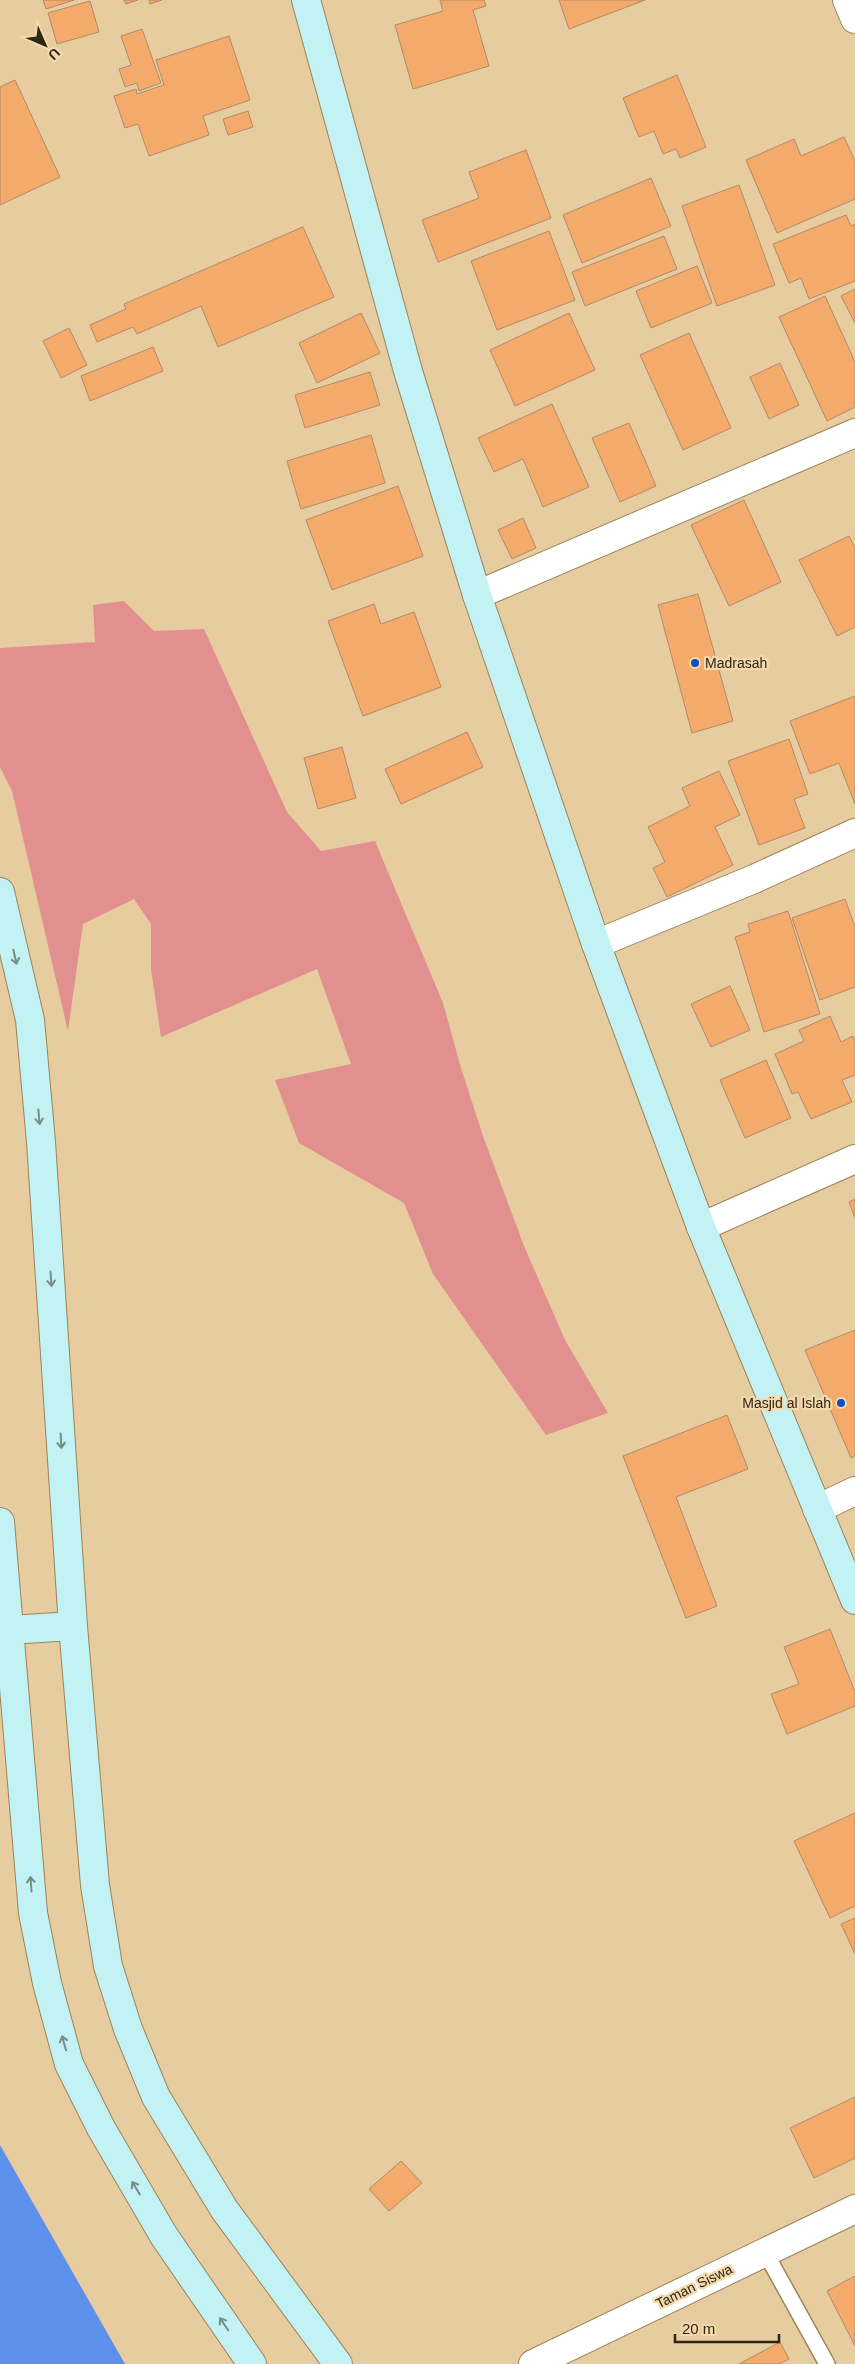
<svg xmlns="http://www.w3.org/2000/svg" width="855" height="2364" viewBox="0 0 855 2364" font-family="Helvetica,sans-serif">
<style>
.green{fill:#e1908f}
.water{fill:#5c90eb}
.building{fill:#f3aa6a;stroke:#b18a6a}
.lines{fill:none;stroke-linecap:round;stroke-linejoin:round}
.lane-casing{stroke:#9c8359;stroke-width:18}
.street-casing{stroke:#9c8359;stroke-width:30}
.secondary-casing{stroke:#9c8359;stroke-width:30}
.lane{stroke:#fff;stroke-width:15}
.street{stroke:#fff;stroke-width:28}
.secondary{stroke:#c2f2f4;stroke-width:28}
.oneway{stroke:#788c84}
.poi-dot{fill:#1050bb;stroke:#f3d9ac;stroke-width:2}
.labels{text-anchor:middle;stroke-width:4.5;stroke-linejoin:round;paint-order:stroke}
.poi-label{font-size:14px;fill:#2f2514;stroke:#f3d9ac;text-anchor:start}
.street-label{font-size:14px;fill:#2f2514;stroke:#f3d9ac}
</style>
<rect width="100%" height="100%" fill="#e6cc9f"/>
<path class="green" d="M124,601L154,631L204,629L287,812L321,851L375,841L443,1003L461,1068L483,1136L524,1246L565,1340L608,1413L546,1435L433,1274L404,1203L299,1143L275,1080L351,1064L317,969L161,1037L151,969V924L134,899L83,924L68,1031L12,791L0,767V648L95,642L93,605Z"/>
<path class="water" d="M0,2145L125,2364H0Z"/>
<path class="building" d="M43,0H74L46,9Z
M124,0H138L126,4Z
M149,0H162L150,4Z
M440,0H484L486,6L473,10L489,66L413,89L395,25L443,11Z
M559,0H645L569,29Z
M90,1L99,32L57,44L48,13Z
M142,29L161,83L139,91L137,83L125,87L119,69L131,65L121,36Z
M229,36L250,100L203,116L209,135L149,156L138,124L125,128L114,96L136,89L137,94L164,85L156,60Z
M677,75L706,147L680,158L676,149L663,154L654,131L639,137L623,98Z
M15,80L60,177L0,205V87Z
M248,111L253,127L228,135L223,119Z
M844,137L855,161V199L777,233L746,160L794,139L801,156Z
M526,150L551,218L438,262L422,220L479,198L469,172Z
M651,178L671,226L582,263L563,215Z
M739,185L775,285L717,306L682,206Z
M846,215L851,226L855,224V281L809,299L801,278L789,283L773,244Z
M303,227L334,297L218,347L201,306L137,334L133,327L97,342L90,325L126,309L124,304Z
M549,231L575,300L497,330L471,261Z
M664,236L677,269L585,306L572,272Z
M697,266L712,303L651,328L636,291Z
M855,289V323L841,296Z
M825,296L855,362V407L827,421L779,317Z
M361,313L380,353L317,383L299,343Z
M569,313L595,370L515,406L490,350Z
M69,328L87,365L61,378L43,341Z
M689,333L731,428L683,450L640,355Z
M153,347L163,371L90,401L81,376Z
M780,363L799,405L769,419L750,377Z
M370,372L380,405L305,428L295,395Z
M552,404L589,487L543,507L523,459L494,472L478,438Z
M629,423L656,486L620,502L592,438Z
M371,435L385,483L301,509L287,461Z
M398,486L423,556L332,590L306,520Z
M744,500L781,582L729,606L691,525Z
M523,518L536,548L512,559L498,530Z
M849,536L855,548V627L837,636L799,560Z
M698,594L733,721L692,733L658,605Z
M374,604L381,624L414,612L441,687L363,716L328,621Z
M855,696V804L839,763L810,774L790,721Z
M467,732L483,767L401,804L385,769Z
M789,739L808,794L794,799L805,828L759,845L728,761Z
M342,747L356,798L318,809L304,758Z
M719,771L740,815L715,827L733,865L667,897L653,868L665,862L648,827L690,806L682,788Z
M845,899L855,927V987L820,1000L792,918Z
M788,911L820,1014L764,1032L735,937L750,932L748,924Z
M730,986L750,1030L711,1047L691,1004Z
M830,1016L841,1042L853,1036L855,1042V1075L842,1080L852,1102L811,1119L798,1092L792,1094L775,1054L804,1041L799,1030Z
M766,1060L791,1118L745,1138L720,1080Z
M855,1199V1218L849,1202Z
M855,1330V1456L851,1458L805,1350Z
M727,1415L748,1469L676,1497L717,1606L686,1618L623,1456Z
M830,1629L855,1692V1706L787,1734L771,1694L799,1684L784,1647Z
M855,1813V1906L830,1918L794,1841Z
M855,1918V1954L841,1924Z
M855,2097V2158L814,2178L790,2128Z
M401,2161L422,2183L389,2211L369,2189Z
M855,2276V2346L827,2291Z
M780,2342L789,2359L779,2364H739Z"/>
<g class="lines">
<defs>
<path id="lane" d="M765,2252L827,2364"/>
<path id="street" d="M847,0L855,19
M477,595L855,433
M596,944L754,879L855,833
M701,1227L855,1159
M817,1509L855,1491
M533,2364L855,2209"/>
<path id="secondary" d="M306,0L408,371L477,595L596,944L701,1227L855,1600
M0,892L30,1020L41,1142L73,1626L95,1885L108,1966L128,2029L156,2097L224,2209L338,2364
M0,1522L33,1913L47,1983L69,2064L101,2128L164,2236L252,2364
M9,1630L73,1626"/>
</defs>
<use href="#lane" class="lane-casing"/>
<use href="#street" class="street-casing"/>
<use href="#secondary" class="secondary-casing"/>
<use href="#lane" class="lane"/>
<use href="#street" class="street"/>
<use href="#secondary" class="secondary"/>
</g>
<defs><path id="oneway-shaft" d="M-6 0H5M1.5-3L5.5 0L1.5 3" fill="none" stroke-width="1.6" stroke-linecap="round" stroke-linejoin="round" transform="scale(1.25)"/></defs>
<g class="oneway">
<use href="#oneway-shaft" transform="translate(15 957) rotate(77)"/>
<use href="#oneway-shaft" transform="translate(39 1117) rotate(85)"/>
<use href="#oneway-shaft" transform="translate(51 1279) rotate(86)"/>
<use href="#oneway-shaft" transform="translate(61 1441) rotate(87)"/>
<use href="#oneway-shaft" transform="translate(31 1884) rotate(-94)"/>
<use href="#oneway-shaft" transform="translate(64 2043) rotate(-106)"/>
<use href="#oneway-shaft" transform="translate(136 2188) rotate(-121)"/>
<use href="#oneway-shaft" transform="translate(224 2324) rotate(-124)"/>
</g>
<g class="poi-dot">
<circle cx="695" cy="663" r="5"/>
<circle cx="841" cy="1403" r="5"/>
</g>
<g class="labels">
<g class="poi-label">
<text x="705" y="668">Madrasah</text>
<text x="831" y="1408" text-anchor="end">Masjid al Islah</text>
</g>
<g class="street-label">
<text transform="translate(694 2286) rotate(-26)" y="5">Taman Siswa</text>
</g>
</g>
<g transform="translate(45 45) rotate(135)" stroke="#f3d9ac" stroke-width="4" paint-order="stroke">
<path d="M0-4L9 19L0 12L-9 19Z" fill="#2f2514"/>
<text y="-8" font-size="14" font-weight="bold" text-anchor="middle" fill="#2f2514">U</text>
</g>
<path d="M675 2334v8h104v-8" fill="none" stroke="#2f2514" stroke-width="2.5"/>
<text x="682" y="2334" font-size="15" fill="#2f2514" stroke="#f3d9ac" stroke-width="4" paint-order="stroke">20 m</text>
</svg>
